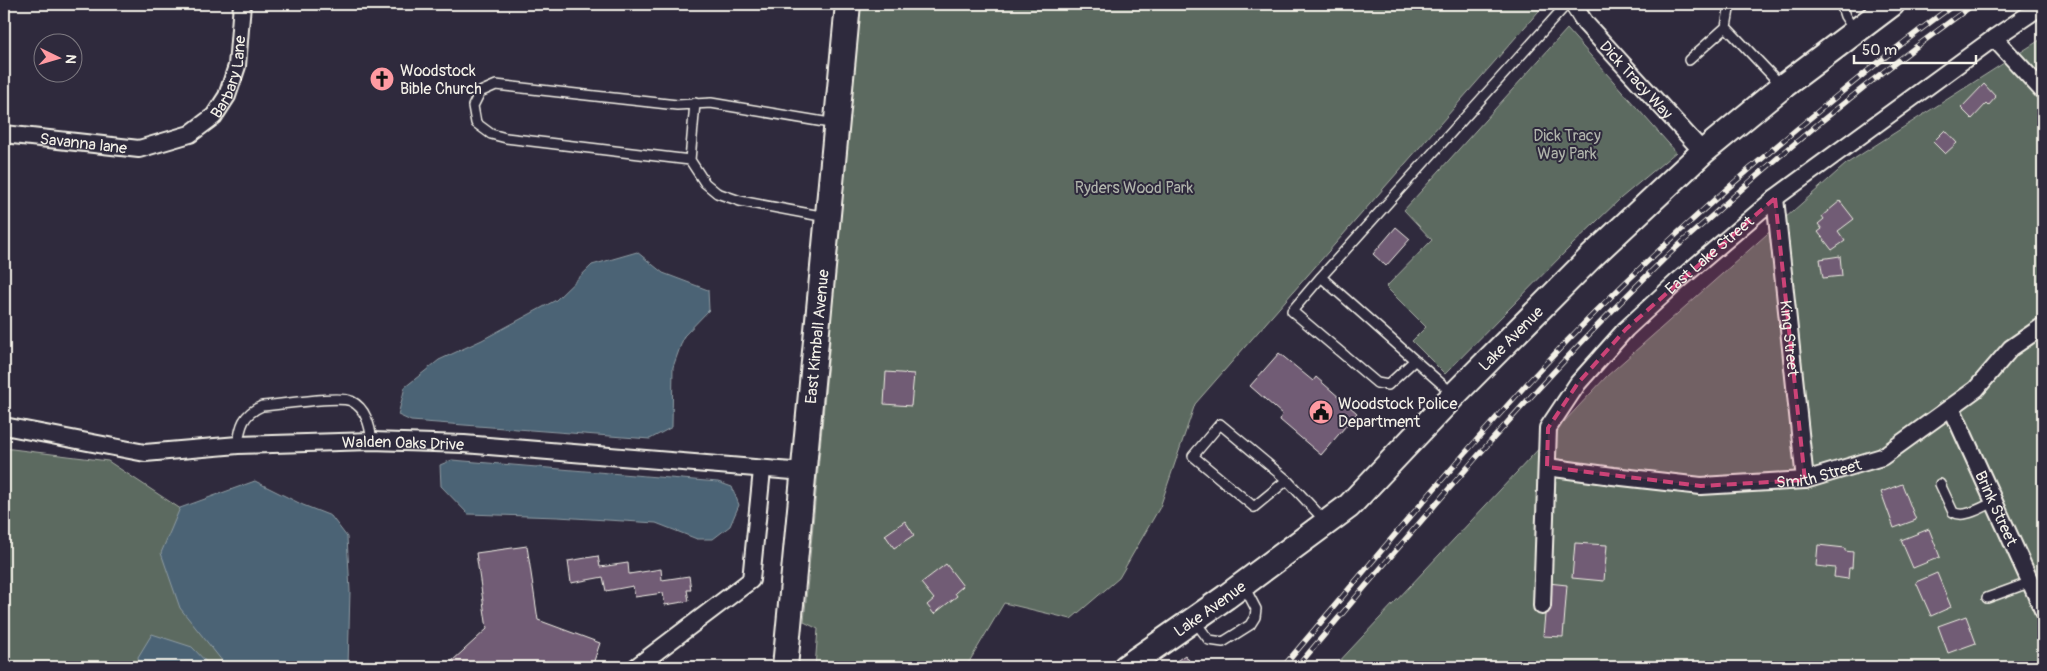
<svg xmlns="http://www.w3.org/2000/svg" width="2047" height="671" viewBox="0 0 2047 671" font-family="Pangolin,sans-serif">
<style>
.green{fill:#5c6a60;stroke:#a8aea4}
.water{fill:#4b6375;stroke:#8f9ca3}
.building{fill:#715c74;stroke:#f4f1e8}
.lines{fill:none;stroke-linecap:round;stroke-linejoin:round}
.lane-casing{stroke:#f4f1e8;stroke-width:12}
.street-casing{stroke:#f4f1e8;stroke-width:20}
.secondary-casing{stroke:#f4f1e8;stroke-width:28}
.lane{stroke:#2f2a3d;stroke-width:9}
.street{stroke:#2f2a3d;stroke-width:16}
.secondary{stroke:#2f2a3d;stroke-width:24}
.rail-casing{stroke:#f4f1e8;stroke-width:5.5}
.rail{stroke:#2f2a3d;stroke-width:4;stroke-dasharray:11;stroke-linecap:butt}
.marked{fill:#cc4377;fill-opacity:0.2;stroke:#cc4377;stroke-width:4;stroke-dasharray:10 6;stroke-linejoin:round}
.labels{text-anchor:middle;stroke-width:4;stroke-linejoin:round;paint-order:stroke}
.poi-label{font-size:16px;fill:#f4f1e8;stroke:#2f2a3d;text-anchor:start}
.street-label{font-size:16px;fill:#f4f1e8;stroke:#2f2a3d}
.park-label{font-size:16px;fill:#b0b4ab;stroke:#2f2a3d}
</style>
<rect width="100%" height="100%" fill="#2f2a3d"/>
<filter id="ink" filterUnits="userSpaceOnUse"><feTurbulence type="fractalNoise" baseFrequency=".02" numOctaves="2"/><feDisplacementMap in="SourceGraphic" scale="10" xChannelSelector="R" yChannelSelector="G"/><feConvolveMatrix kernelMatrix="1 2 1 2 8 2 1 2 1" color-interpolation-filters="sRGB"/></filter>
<g filter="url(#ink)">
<path class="green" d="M858,4H1545L1195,404L1160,507L1119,578L1071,619L1004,603L966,667H815L818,629L804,622L830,341H827Z
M1567,29L1676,152L1621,198L1571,246L1445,374L1412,341L1426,327L1386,287L1432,240L1404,210Z
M2043,38V667H1334L1607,376L1846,164Z
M4,448L108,461L331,608L330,667H4Z"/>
<path class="water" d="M637,252L663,273L708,290L709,310L684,336L673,367L672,427L650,439L411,421L398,415L405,387L439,360L482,340L556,300L592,265Z
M452,460L718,482L732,487L739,505L730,526L713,539H697L656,523L558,517L468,514L441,486L440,465Z
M255,481L303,505L331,516L347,537L350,591L348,667H227L180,608L161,553L180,508Z
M152,634L192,647L211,667H140L138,657Z"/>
<path class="building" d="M1984,84L1996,97L1988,106L1986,104L1972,119L1961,108Z
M1945,130L1957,143L1945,154L1933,142Z
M1840,201L1854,219L1838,231L1845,241L1832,250L1818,232L1822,229L1818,224L1824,219L1822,216Z
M1396,227L1410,239L1386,266L1373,254Z
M1840,256L1842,276L1823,278L1820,259Z
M1279,353L1313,381L1316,377L1357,413L1321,455L1280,420L1282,414L1250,386Z
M886,372L914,374L911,406L884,404Z
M1902,484L1916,520L1894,528L1881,492Z
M905,521L914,535L894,548L885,535Z
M1929,529L1940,557L1913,568L1901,540Z
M1575,543L1607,545L1604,581L1572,578Z
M1818,545L1845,548V551L1853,552L1852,568H1849L1848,579L1834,577L1835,568L1816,566Z
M527,546L538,620L600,643L592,667H448L452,661L487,629L476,553Z
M598,556L600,567L628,563L629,574L661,569L662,580L689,576L691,590H687L689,601L665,605L663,593L635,597L633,586L606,591L603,577L571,583L568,561Z
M946,564L963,586L955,593L957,596L934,614L927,605L934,599L921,583Z
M1937,573L1951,607L1931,616L1916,582Z
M1548,583L1567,585L1563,637L1543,636Z
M1966,616L1976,643L1948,653L1938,626Z
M1185,655L1194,667H1168Z"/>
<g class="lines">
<defs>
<path id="lane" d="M1841,4L1845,16L1854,30
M1726,27L1781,85
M1689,60L1726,27L1730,4
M695,103L690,160L705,183L717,193L740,201L826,217
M690,160L506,138L491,134L476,123L473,106L480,92L496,85L677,105L711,103L836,124
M1321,277L1292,311L1377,383L1388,385L1414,361
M1453,394L1321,277L1567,4
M238,445C240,426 243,414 262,406C280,405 339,395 351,401C366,408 370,426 372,441
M1287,480L1254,507L1193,456L1220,424L1287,480L1326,522
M1940,484L1953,512C1964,519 1983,507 1994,502
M1987,598L2031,582
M1194,620L1209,640L1223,642L1250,625L1255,617L1256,609L1244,586"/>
<g id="street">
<path id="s1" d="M1573,4L1585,23L1703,152"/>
<path d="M1994,38L2043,91"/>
<path id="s2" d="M4,134L139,149L190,134L214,116L227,96L237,66L242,4"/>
<path id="s3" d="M1775,198L1805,480"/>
<path id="s4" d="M1951,407L2043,610"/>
<path id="s5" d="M4,426L145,453L238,445L372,441L464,444L804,472"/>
<path id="s6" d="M1547,467L1613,476L1701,486L1805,480L1882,457L1976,389L2011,348L2043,326"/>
<path id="s7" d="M1542,606L1548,428L1578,383L1626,329L1678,281L1775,198L1994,38L2043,5"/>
<path d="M636,667L751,580L762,470"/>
</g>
<g id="secondary">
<path id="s8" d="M785,667L848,4"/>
<path id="s9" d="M1126,667L1226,597L1349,506L1454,395L1591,257L1703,152L1782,87L1892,4"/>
</g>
</defs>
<use href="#lane" class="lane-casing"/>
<use href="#street" class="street-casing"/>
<use href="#secondary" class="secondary-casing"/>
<use href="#lane" class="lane"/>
<use href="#street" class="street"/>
<use href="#secondary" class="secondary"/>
<defs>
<path id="rail" d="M1283,667C1366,569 1448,470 1535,375C1620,283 1713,198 1809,119C1857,79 1905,40 1955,4
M1297,667C1414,529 1530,389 1661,262C1681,242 1704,224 1725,204C1804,133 1888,66 1974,4"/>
</defs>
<use href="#rail" class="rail-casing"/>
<use href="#rail" class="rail"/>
</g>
</g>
<path class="marked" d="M1775,198L1805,480L1701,486L1547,467L1548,428L1578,383L1626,329Z"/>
<defs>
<symbol id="church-disc" viewBox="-11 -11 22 22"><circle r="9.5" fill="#ff9aa2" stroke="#2f2a3d"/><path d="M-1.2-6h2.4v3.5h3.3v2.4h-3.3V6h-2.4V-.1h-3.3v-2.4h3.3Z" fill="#111"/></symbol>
<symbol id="civic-disc" viewBox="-11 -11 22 22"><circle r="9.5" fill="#ff9aa2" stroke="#2f2a3d"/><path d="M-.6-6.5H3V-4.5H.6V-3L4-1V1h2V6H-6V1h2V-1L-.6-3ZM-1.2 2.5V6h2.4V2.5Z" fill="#111"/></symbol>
</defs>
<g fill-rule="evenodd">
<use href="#church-disc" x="368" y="65" width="28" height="28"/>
<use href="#civic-disc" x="1307" y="398" width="28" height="28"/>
</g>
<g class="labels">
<g class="poi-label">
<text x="400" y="76">Woodstock<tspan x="400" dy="18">Bible Church</tspan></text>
<text x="1338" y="409">Woodstock Police<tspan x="1338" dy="18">Department</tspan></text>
</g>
<g class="street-label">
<text dy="6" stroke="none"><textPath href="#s2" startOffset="262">Barbary Lane</textPath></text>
<text dy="6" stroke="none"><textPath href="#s1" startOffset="99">Dick Tracy Way</textPath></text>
<text dy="6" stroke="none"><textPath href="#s2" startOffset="80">Savanna lane</textPath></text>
<text dy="6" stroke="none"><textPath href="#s7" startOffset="416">East Lake Street</textPath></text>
<text dy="6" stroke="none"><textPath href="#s8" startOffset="332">East Kimball Avenue</textPath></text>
<text dy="6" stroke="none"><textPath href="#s9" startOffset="508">Lake Avenue</textPath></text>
<text dy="6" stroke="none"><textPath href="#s3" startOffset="141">King Street</textPath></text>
<text dy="6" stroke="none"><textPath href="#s5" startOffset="402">Walden Oaks Drive</textPath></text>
<text dy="6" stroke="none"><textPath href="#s6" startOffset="274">Smith Street</textPath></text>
<text dy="6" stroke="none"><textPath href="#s4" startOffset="111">Brink Street</textPath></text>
<text dy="6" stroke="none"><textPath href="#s9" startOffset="102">Lake Avenue</textPath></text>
</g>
<g class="park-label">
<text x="1567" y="141">Dick Tracy<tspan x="1567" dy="18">Way Park</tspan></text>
<text x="1134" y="193">Ryders Wood Park</text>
</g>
</g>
<rect width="2047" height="671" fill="none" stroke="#2f2a3d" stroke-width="20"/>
<rect x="10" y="10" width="2027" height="651" fill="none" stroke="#f4f1e8" stroke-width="2" filter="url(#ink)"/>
<g transform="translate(58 58) rotate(95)"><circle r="24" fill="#2f2a3d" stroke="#7e7a81"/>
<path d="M0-4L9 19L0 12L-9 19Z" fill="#ff9aa2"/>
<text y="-8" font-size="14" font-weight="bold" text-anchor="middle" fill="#f4f1e8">N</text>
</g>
<path d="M1854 55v8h122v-8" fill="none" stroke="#f4f1e8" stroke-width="2.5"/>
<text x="1862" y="55" font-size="15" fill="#f4f1e8" stroke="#2f2a3d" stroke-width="4" paint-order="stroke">50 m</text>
</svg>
